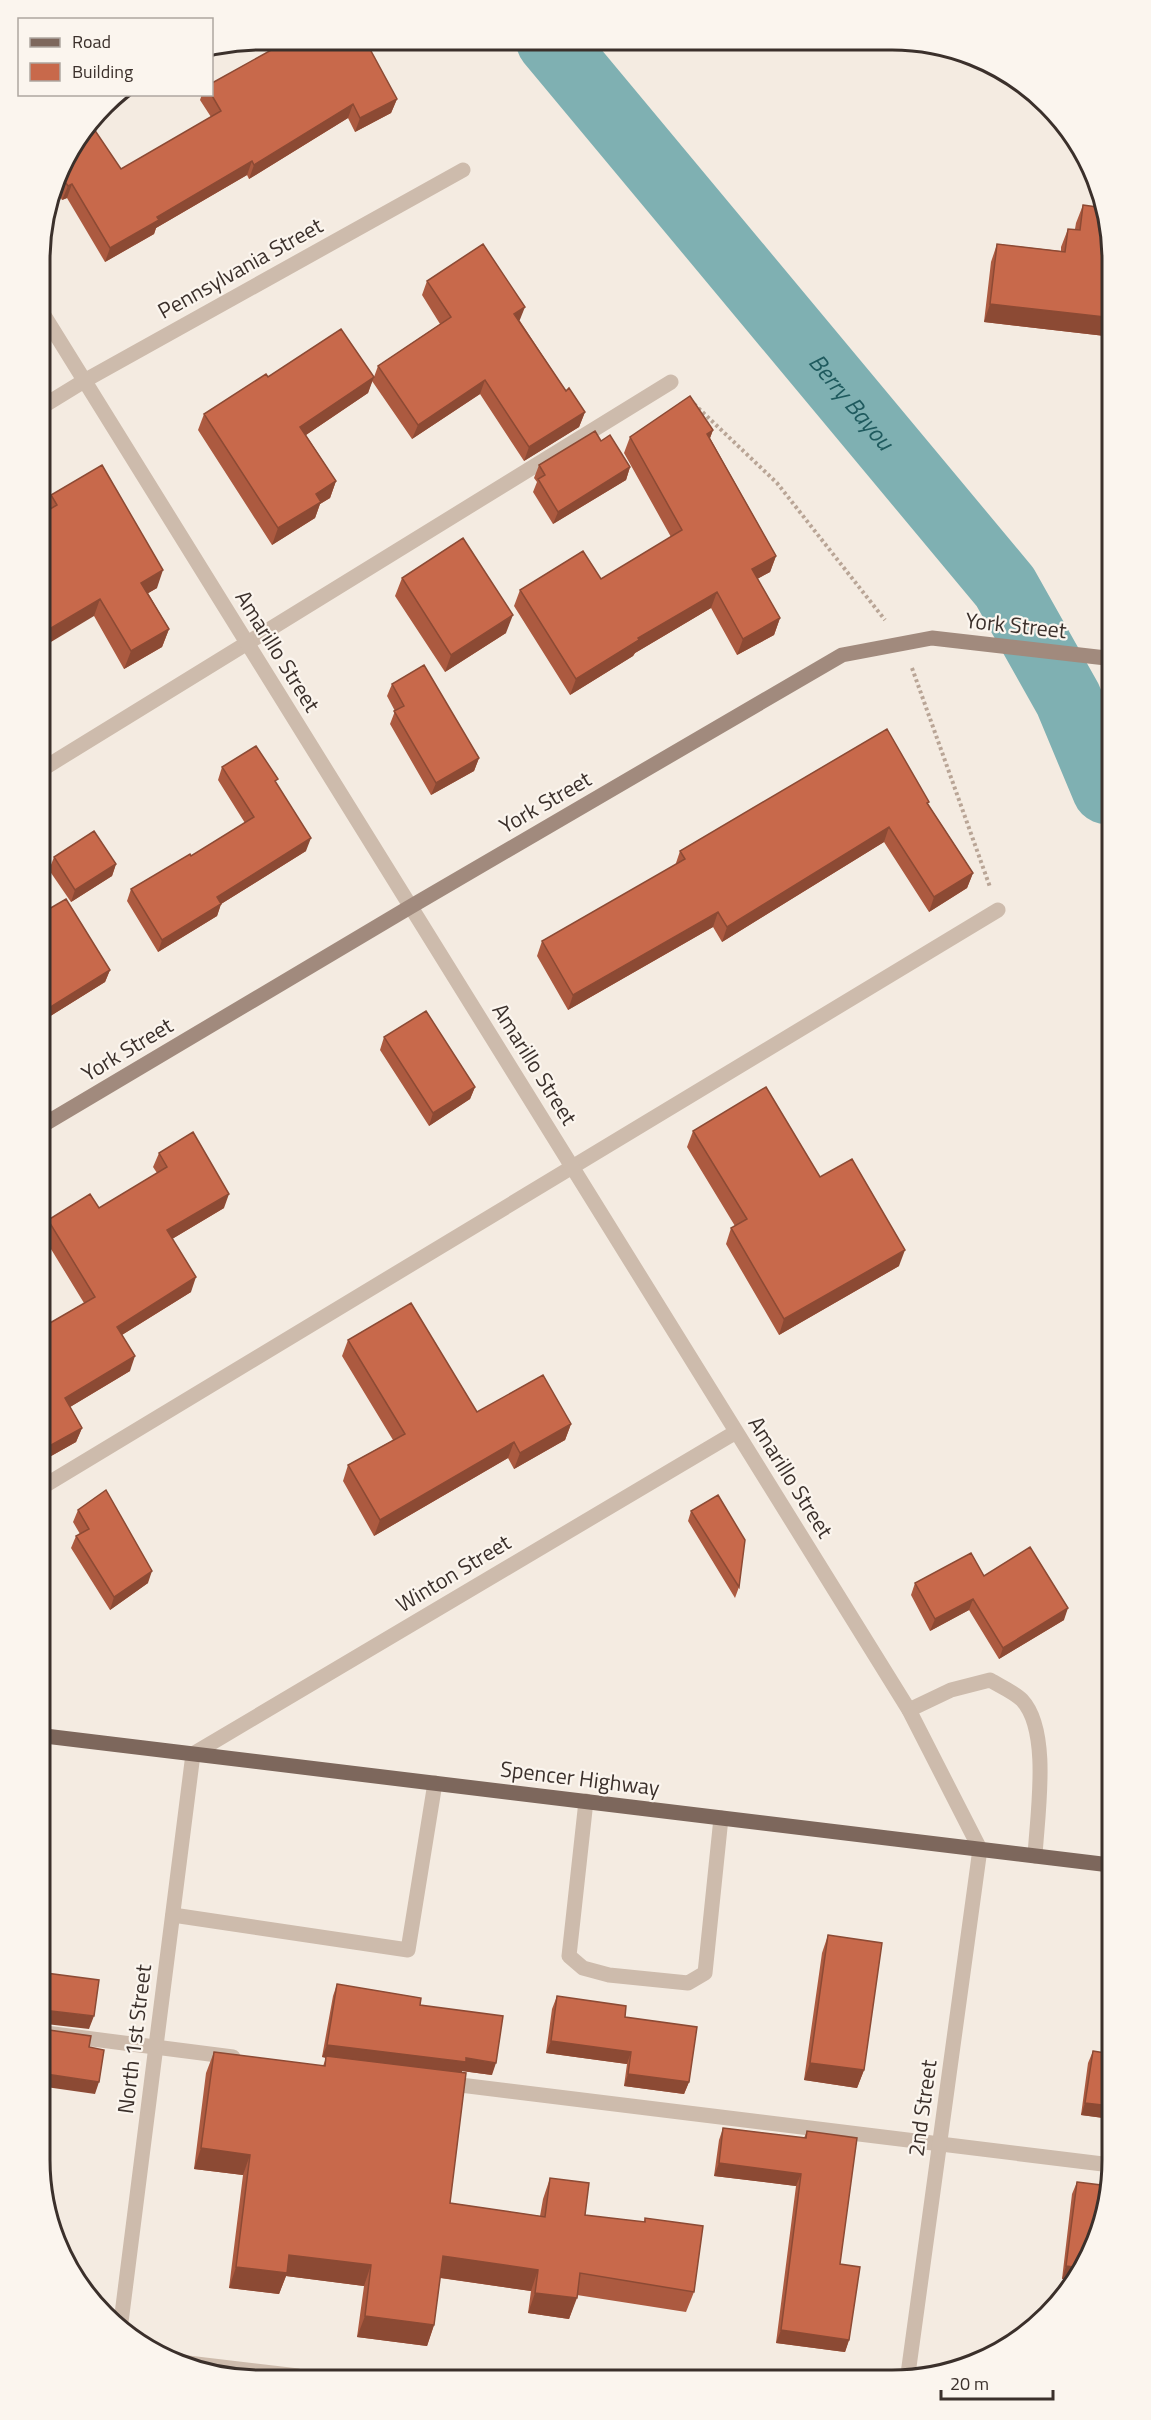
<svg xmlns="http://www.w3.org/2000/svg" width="1151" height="2420" viewBox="0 0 1151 2420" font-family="'Titillium Web',sans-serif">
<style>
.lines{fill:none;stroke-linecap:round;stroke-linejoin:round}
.river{stroke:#7fb0b2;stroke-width:68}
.path{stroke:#b9a596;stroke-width:4;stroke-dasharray:3 3;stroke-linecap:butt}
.lane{stroke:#cdbbac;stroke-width:15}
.street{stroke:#cdbbac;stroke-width:15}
.secondary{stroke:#a18a7d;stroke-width:15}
.primary{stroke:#7d675c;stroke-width:15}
.wall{fill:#ac5a40}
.shaded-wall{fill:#8c4a34}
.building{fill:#c8694b;stroke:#8c4a34;stroke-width:1.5}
.labels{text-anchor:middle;stroke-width:4.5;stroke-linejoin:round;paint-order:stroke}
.street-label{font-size:22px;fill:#3b302b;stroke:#fbf5ee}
.water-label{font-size:24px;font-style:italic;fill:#1f5a5e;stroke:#fbf5ee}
.rim{fill:none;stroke:#3b302b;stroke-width:3}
</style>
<rect width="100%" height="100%" fill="#f4ebe1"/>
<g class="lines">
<path class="river" id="s1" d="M550,41L1005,587L1068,699L1106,790"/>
<path class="path" d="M694,404L777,483L885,620
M912,668L990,887"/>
<path class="lane" d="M41,770L671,382
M44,1486L998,910
M909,1710L951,1690L990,1680C1000,1686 1014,1692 1022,1700C1051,1731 1037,1816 1035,1856
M586,1801L569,1956L583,1968L609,1975L688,1983L705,1973L721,1818
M173,1915L408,1950L435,1783
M46,2033L233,2057
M444,2083L1111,2165"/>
<path class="street" d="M40,309L909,1710L980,1849L908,2374
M40,408L84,381L463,170
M120,2330L193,1754L736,1432
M171,2361L298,2376"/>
<path class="secondary" d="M43,1125L410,907L842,655L932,638L1106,658"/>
<path class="primary" d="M45,1736L1110,1865"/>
</g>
<path class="wall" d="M202,94H212L397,99L391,113L355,132L348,118L249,179L247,175L156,228L154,234L105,262L67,198L62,200L55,188L62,162L121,169L211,117L200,100Z
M1083,205L1105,336L984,322L991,262L997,244L1061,251V247L1068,229H1075L1076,223Z
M427,281L520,321L566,391L585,412L579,427L524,461L480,394L412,439L372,381L368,393L306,435L336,481L330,498L320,504L315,518L272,545L198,430L204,414L268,377H374L378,366L440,324L422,295Z
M713,430L710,438L776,556L770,572L757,579L780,618L774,635L737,655L711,608L635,653L633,656L570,695L514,606L520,590L601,579L671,537L624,453L630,437Z
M601,441L630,467L626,480L553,524L533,492L537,482L534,478L539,465Z
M51,495L157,588L148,593L169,629L162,647L124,669L94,616L44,513Z
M402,578L506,633L445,672L395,596Z
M392,684L479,758L474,771L431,795L390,724L395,711L387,696Z
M222,767L276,783L306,851L221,904L217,916L158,952L127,901L131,889L191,856L245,823L218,780Z
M928,804L973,873L967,888L929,912L884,842L722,942L713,927L568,1010L537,956L542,941L675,866L680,851Z
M54,857L116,864L112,876L71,902L49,870Z
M42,913L110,970L105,982L44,1020L42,1017Z
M384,1037L475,1087L470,1099L429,1126L380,1050Z
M693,1131L820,1177L899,1266L779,1335L726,1244L731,1228L735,1226L687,1147Z
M159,1153L224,1208L172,1239L191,1292L122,1335L130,1371L70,1407L82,1428L76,1442L44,1460L43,1327L84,1303L43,1236L48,1220L99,1208L157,1173L153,1167Z
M348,1340L477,1412L571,1424L565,1440L514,1469L508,1458L374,1536L343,1481L348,1465L393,1440L342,1356Z
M78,1510L148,1583L110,1610L71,1548L76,1536L80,1534L73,1522Z
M691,1511L739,1587L735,1598L688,1521Z
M1109,1571V1590L1106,1581Z
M984,1576L1064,1620L999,1659L969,1610L930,1631L911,1595L915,1583Z
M828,1935L864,2070L857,2088L804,2080L822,1953Z
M337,1984L420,2005L492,2075L462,2071V2073L450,2203L540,2216L543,2199L550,2178L585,2215L644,2222L645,2218L694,2292L686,2312L577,2295L569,2319L528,2313L531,2291L440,2278L434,2325L427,2346L357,2337L364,2286L286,2276L279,2294L229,2288L243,2175L194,2169L206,2073L214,2052L323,2066L326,2058L322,2057L333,1996Z
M557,1996L625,2017L689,2082L684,2094L624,2086L627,2064L546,2053L552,2009Z
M1093,2051L1111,2054V2119L1081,2115L1088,2063Z
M723,2128L804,2138L807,2131L840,2264L849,2340L845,2352L776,2343L796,2186L714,2176L719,2140Z
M1077,2182L1095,2244L1073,2280L1062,2279L1072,2194Z"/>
<path class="shaded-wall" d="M397,99L391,113L355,132L360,118Z
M353,104L348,118L249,179L254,165Z
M252,161L247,175L156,228L154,234L105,262L110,248L157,217Z
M72,184L67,198L62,200L68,186Z
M990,304L1105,317V336L984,322Z
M525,307L519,322L514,314Z
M374,377L368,393L294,443L300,427Z
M485,380L480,394L412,439L418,425Z
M585,412L579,427L524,461L529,447Z
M713,430L707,446V434Z
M630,467L626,480L553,524L558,512Z
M336,481L330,498L320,504L315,518L272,545L278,528L316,494Z
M776,556L770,572L746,585L752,569Z
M163,570L157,588L135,601L141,583Z
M717,592L711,608L635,653L633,656L570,695L576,679L638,638Z
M100,599L94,616L41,648V634Z
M513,615L506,633L445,672L451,655Z
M780,618L774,635L737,655L743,639Z
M169,629L162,647L124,669L131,651Z
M479,758L474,771L431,795L436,783Z
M889,827L884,842L722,942L727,927Z
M311,838L306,851L221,904L217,916L158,952L162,940L217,897Z
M116,864L112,876L71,902L75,890Z
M973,873L967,888L929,912L934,897Z
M718,912L713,927L568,1010L573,995Z
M110,970L105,982L44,1020L49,1008Z
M47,1005L42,1016V1007Z
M475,1087L470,1099L429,1126L433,1113Z
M229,1194L224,1208L162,1245L167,1230Z
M905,1250L899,1266L779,1335L784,1319Z
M196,1277L191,1292L112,1341L117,1327Z
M135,1356L130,1371L60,1413L65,1398Z
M571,1424L565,1440L514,1469L520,1453Z
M82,1428L76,1442L44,1460V1449Z
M514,1442L508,1458L374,1536L380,1520Z
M152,1571L148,1583L110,1610L114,1597Z
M973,1599L969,1610L930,1631L935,1619Z
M1068,1608L1064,1620L999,1659L1003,1648Z
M51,2011L94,2016L89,2029L46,2024V2013Z
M551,2041L631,2052L627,2064L546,2053Z
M327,2045L466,2058L496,2063L492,2075L462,2071L461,2075L322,2057Z
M810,2063L864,2070L857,2088L804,2080Z
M46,2074L99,2082L95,2094L46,2087Z
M628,2074L689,2082L684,2094L624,2086Z
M1085,2103L1111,2106V2119L1081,2115Z
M201,2148L250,2155L243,2175L194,2169Z
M719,2163L801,2174L796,2186L714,2176Z
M289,2255L371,2265L364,2286L286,2276L279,2294L229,2288L236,2267Z
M443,2256L538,2270L531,2291L435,2277Z
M1066,2266L1081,2268L1073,2280L1062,2279Z
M535,2293L577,2298L569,2319L528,2313Z
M365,2316L434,2325L427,2346L357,2337Z
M781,2330L849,2340L845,2352L776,2343Z"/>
<path class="building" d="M291,39L365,40L397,99L360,118L353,104L254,165L252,161L157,217L159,220L110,248L72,184L68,186L59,173L62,162L86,130L92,126L121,169L221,111L211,94L212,83Z
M1083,205L1104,208L1105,317L990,304L997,244L1065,252L1068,229L1080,230Z
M483,244L525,307L514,314L566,391L569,388L585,412L529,447L485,380L418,425L378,366L451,317L427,281Z
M341,329L374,377L300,427L336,481L316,494L321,502L278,528L204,414L266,374L268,377Z
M690,396L713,430L707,434L776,556L752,569L780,618L743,639L717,592L638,638L639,640L576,679L520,590L583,551L601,579L682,530L630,437Z
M595,431L601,441L610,435L630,467L558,512L538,479L545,475L539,465Z
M102,465L163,570L141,583L169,629L131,651L100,599L41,634L40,515L57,505L51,495Z
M463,538L513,615L451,655L402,578Z
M424,665L479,758L436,783L394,711L404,706L392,684Z
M887,729L929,802L927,803L973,873L934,897L889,827L727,927L718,912L573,995L542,941L685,859L680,851Z
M256,746L278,779L275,781L311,838L217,897L221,904L162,940L131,889L190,854L191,856L254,817L222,767Z
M94,831L116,864L75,890L54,857Z
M66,899L110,970L49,1008L47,1005L42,1007V913Z
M426,1011L475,1087L433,1113L384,1037Z
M766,1087L820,1177L852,1159L905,1250L784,1319L731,1228L747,1219L693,1131Z
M193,1132L229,1194L167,1230L196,1277L117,1327L135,1356L65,1398L82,1428L44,1449L43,1327L95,1297L48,1220L90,1194L99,1208L167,1167L159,1153Z
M411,1303L477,1412L543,1375L571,1424L520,1453L514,1442L380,1520L348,1465L405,1434L348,1340Z
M106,1490L152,1571L114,1597L76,1536L89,1529L78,1510Z
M718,1495L745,1540L739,1587L691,1511Z
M1030,1547L1068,1608L1003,1648L973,1599L935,1619L915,1583L971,1553L984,1576Z
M828,1935L882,1943L864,2070L810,2063Z
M46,1973L99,1980L94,2016L51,2011L46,2013Z
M337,1984L421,1998L420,2005L503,2016L496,2063L466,2058V2062L327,2045Z
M557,1996L626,2006L625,2017L697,2027L689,2082L628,2074L631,2052L551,2041Z
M46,2029L49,2030L91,2036L89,2047L104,2050L99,2082L46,2074Z
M1093,2051L1111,2054V2106L1085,2103Z
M214,2052L325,2066L326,2056L466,2073L450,2203L545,2217L550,2178L589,2183L585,2215L645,2222V2218L703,2226L694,2292L580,2273L577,2298L535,2293L538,2270L443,2256L434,2325L365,2316L371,2265L289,2255L287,2273L236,2267L250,2155L201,2148Z
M723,2128L806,2138L807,2131L857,2138L840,2264L860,2267L849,2340L781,2330L801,2174L719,2163Z
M1077,2182L1109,2186L1095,2244L1081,2268L1066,2266Z"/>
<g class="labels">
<g class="street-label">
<text transform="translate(240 268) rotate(-29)" y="8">Pennsylvania Street</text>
<text transform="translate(1016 625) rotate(6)" y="8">York Street</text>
<text transform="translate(278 651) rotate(58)" y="8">Amarillo Street</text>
<text transform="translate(545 802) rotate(-30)" y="8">York Street</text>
<text transform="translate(127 1049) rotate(-31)" y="8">York Street</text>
<text transform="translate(535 1064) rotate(58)" y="8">Amarillo Street</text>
<text transform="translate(791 1477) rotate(58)" y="8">Amarillo Street</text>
<text transform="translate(453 1573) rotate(-31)" y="8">Winton Street</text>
<text transform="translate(580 1778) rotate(7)" y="8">Spencer Highway</text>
<text transform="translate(134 2039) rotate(-83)" y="8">North 1st Street</text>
<text transform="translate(922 2108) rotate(-82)" y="8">2nd Street</text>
</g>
<g class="water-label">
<text dy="8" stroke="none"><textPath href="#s1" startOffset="470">Berry Bayou</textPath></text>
</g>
</g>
<path d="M0 0H1151V2420H0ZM260 50H892A210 210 0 0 1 1102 260V2160A210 210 0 0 1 892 2370H260A210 210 0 0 1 50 2160V260A210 210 0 0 1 260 50Z" fill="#fbf5ee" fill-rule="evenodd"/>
<path class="rim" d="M260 50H892A210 210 0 0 1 1102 260V2160A210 210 0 0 1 892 2370H260A210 210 0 0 1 50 2160V260A210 210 0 0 1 260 50Z"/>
<rect x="18" y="18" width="195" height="78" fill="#fbf5ee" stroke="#aea6a0" stroke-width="1.5"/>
<rect x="30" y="38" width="30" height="9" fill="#7d675c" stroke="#aea6a0" stroke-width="1.5"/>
<text x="72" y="48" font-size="18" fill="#3b302b">Road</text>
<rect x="30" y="63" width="30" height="18" fill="#c8694b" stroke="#aea6a0" stroke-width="1.5"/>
<text x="72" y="78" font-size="18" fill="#3b302b">Building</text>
<path d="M941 2390v9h112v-9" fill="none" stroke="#3b302b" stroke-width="3"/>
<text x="950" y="2390" font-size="18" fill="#3b302b" stroke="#fbf5ee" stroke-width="4.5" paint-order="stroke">20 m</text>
</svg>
